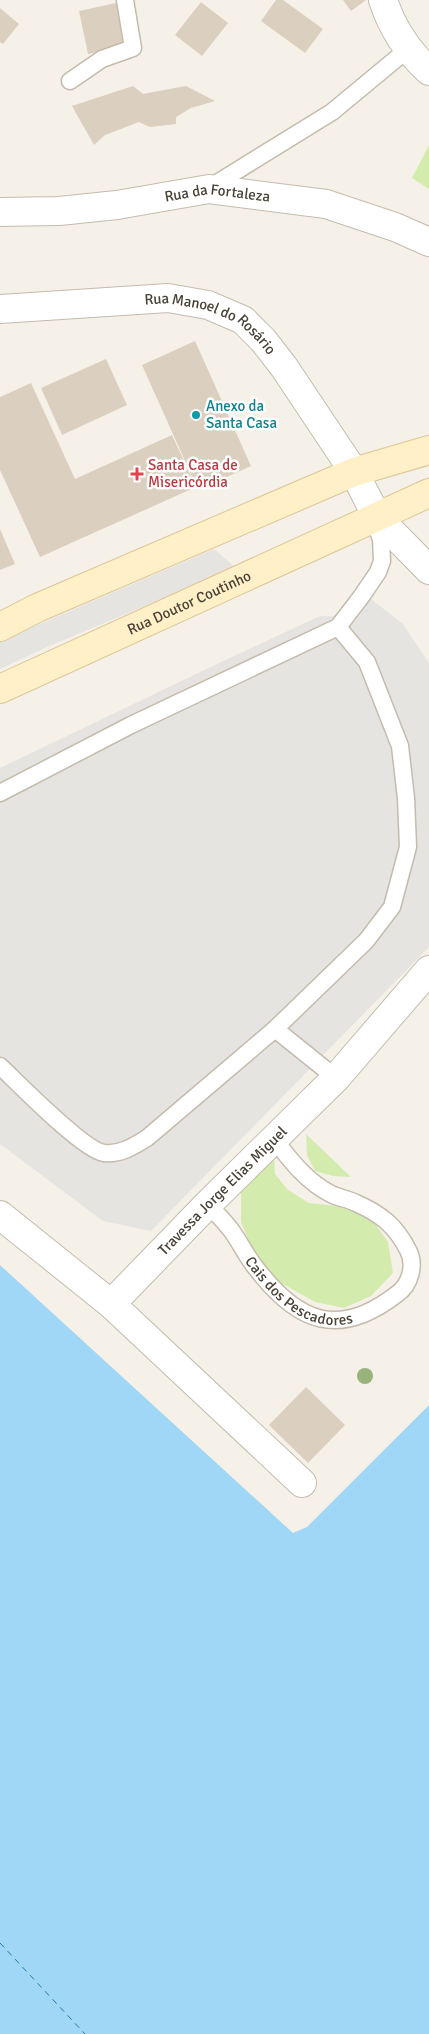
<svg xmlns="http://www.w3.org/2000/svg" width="429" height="2034" font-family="Signika,sans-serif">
<rect width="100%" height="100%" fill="#f5f1e8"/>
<!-- green -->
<path fill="#d3ecae" d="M429,145V189L412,178Z
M306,1134L351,1177L333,1176L315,1171L307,1155Z
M274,1156L275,1174L288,1190L309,1203L337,1206L370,1217L388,1242L393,1273L371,1296L344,1308L315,1302L281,1283L256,1258L241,1222V1192Z"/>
<!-- parking -->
<path fill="#e6e4e0" d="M214,549L236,568L47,647L0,669V641Z
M371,599L403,624L429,663V947L151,1231L103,1221L0,1144V768L219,663L320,616L358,617Z"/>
<!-- water -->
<path fill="#a0d7f6" d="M0,1265L293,1533L307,1527L429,1405V2034H0Z"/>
<!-- pier -->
<path fill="#f5f1e8" d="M429,1402V1405L374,1459L372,1457Z"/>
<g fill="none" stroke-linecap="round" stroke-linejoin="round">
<!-- ferry -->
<path stroke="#2478ae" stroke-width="1" stroke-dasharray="6 5" stroke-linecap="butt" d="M0,1943L85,2034"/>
</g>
<!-- building -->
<path fill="#dbcfbf" d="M276,0H283L323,29L305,53L261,21Z
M343,0H366L351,11Z
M201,2L228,23L202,56L175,35Z
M116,3L126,46L88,54L79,11Z
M0,8L19,24L3,44L0,42Z
M133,86L143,94L186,86L215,101L191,108L176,117V124L150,127L139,122L105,135L94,145L72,106Z
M195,341L251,466L198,490L142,365Z
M106,359L127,405L62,435L41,388Z
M31,383L75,479L172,435L196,487L40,557L0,470V397Z
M0,529L15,564L0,570Z
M306,1387L345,1425L308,1463L269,1425Z"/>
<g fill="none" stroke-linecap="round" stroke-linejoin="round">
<!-- lane casing -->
<g stroke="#c5bbad" stroke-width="19">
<g id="lane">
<path d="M70,81L102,59L133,48L125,0"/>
<path d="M209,188L332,112L408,49"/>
<path d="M0,793L131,725L338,627L361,597L378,572L382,561L381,539L374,521"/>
<path d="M275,1029L336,1078"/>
<path d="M0,1066C18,1083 83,1150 104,1153C120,1155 134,1146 147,1138L275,1029L366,941L392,907L408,847L406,798L400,746L367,662L338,627"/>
<path id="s1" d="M208,1204C216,1213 224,1221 231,1230C240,1242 246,1256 256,1268C298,1323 339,1339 397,1294C410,1285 416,1265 408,1250C396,1226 381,1214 356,1203C348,1199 339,1198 331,1194C307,1182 291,1161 274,1139"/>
</g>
</g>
<!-- street casing -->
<g stroke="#c5bbad" stroke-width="30">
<g id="street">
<path d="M383,0C392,28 407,51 429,71"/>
<path id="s2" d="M0,212L59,211L117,205L209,189L326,204L395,227L429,242"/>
<path id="s3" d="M0,309L168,298L208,305L243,320L263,340L284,367L354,472L377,517L429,570"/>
<path d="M0,1215L111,1304L302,1483"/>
<path id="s4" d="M111,1304L208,1204L336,1078L429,970"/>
</g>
</g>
<!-- secondary casing -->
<g stroke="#dcc697" stroke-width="30">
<g id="secondary">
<path d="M0,627L37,608L354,472L429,450"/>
<path id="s5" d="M0,689L429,493"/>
</g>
</g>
<!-- lane -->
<use href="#lane" stroke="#fff" stroke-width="16"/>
<!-- street -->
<use href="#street" stroke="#fff" stroke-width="28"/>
<!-- secondary -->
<use href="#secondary" stroke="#fff0c8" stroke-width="28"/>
</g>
<!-- trees -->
<circle fill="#98b37c" cx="365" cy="1376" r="8"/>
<!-- markers -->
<circle fill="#0f9aa8" stroke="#fff" stroke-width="2" cx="196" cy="415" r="5"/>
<path fill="#e0444e" stroke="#fff" stroke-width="2" d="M134.5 466.5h5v5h5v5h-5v5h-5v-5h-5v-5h5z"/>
<g text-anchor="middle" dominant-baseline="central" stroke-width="5" stroke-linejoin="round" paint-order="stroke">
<!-- street labels -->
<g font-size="15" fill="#494136" stroke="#fff">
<text stroke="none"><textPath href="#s2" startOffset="219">Rua da Fortaleza</textPath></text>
<text stroke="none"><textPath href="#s3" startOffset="218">Rua Manoel do Rosário</textPath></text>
<text stroke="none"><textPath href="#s5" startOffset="208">Rua Doutor Coutinho</textPath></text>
<text stroke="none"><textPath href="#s4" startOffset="159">Travessa Jorge Elias Miguel</textPath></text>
<text stroke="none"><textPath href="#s1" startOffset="132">Cais dos Pescadores</textPath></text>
</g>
<!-- culture labels -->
<g font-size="15" fill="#0d838f" stroke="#fff" text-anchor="start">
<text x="206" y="406">Anexo da<tspan x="206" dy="17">Santa Casa</tspan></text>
</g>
<!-- health labels -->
<g font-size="15" fill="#be3a42" stroke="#fff" text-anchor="start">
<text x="148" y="465">Santa Casa de<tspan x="148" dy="17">Misericórdia</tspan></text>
</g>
</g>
</svg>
